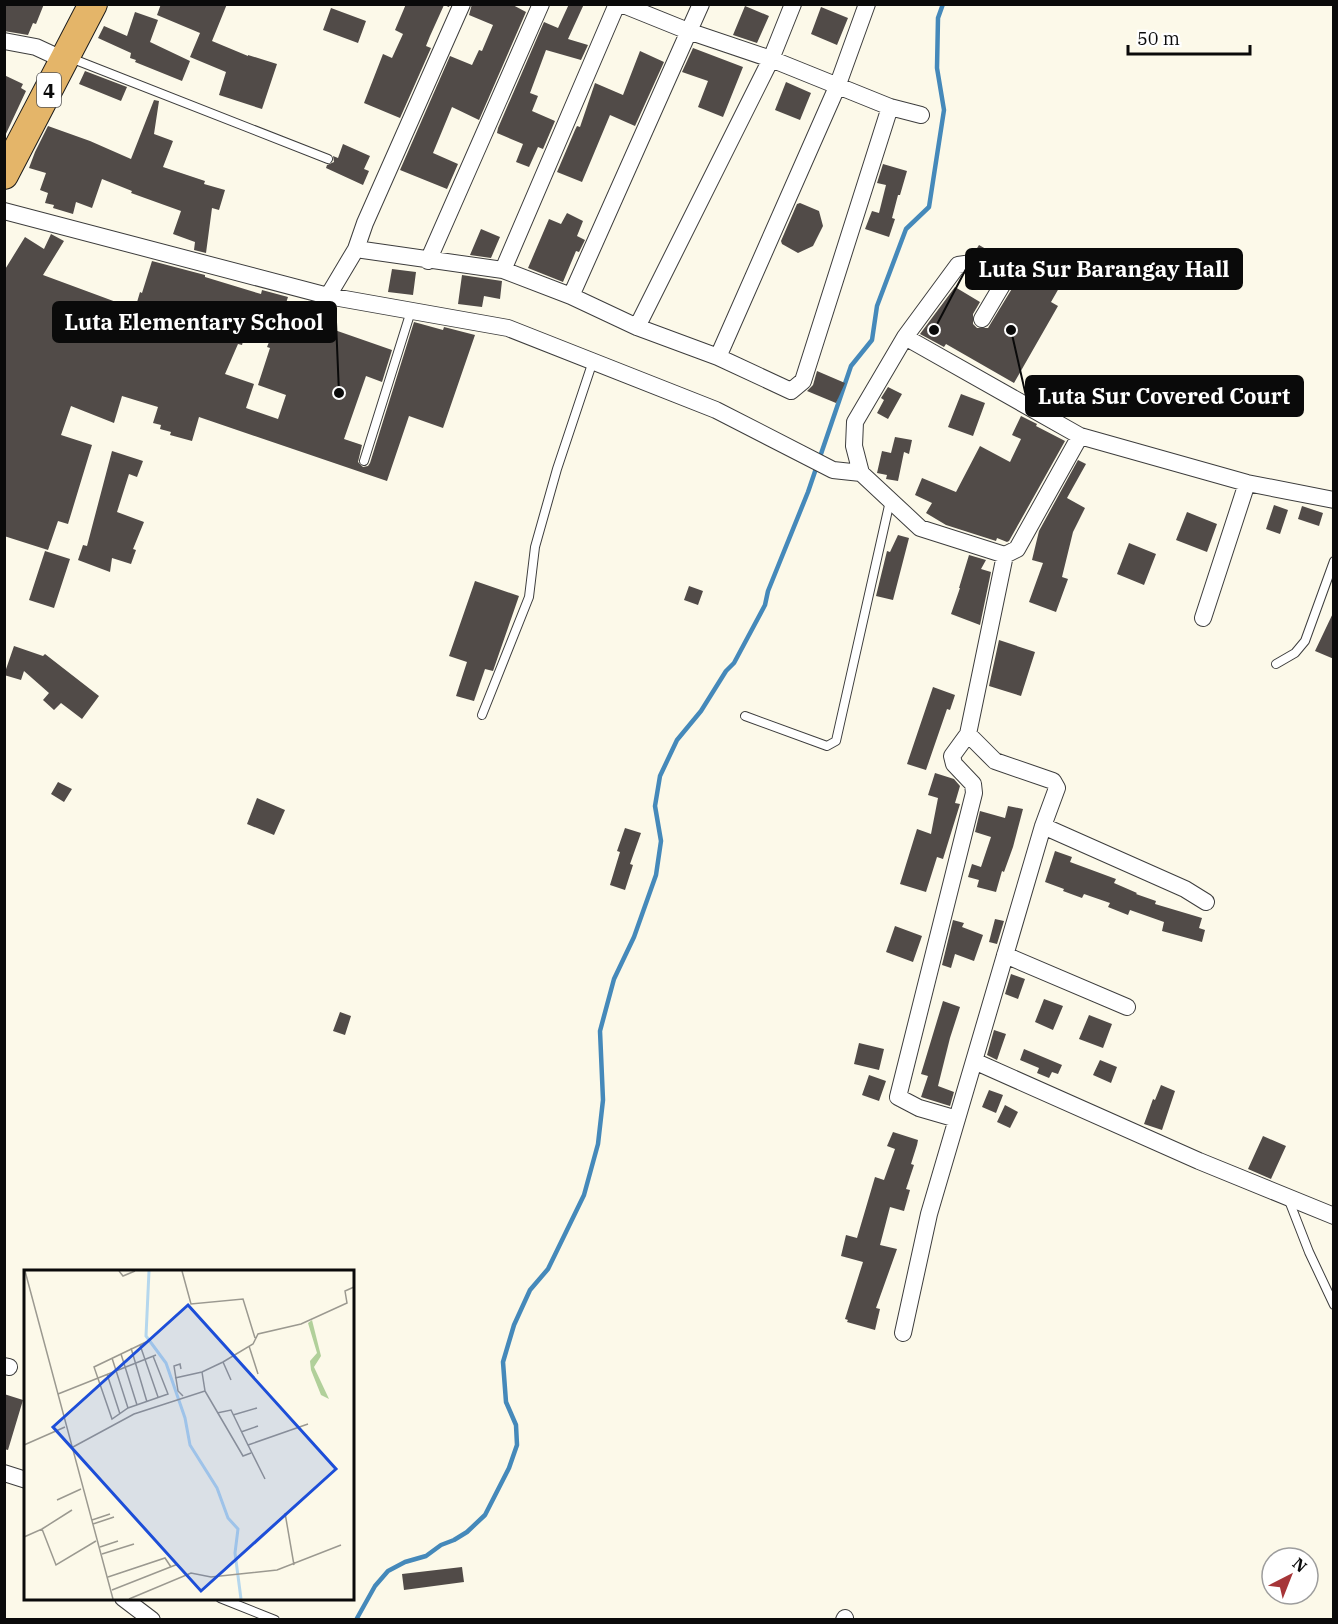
<svg xmlns="http://www.w3.org/2000/svg" width="1338" height="1624" font-family="'IBM Plex Serif',serif">
<rect width="100%" height="100%" fill="#fcf9e9"/>
<g fill="none" stroke-linecap="round" stroke-linejoin="round">
<!-- stream -->
<path stroke="#4589ba" stroke-width="4.5" d="M356,1620L375,1586L388,1571L405,1562L426,1556L441,1545L454,1540L467,1532L485,1515L509,1468L517,1445L516,1425L506,1402L503,1362L514,1325L530,1290L548,1269L584,1195L598,1144L603,1100L600,1031L614,979L634,937L656,875L661,841L655,806L660,776L677,740L701,711L726,671L734,663L765,605L768,591L808,492L851,366L872,340L877,306L906,229L929,207L944,110L937,68L938,18L943,4"/>
</g>
<!-- building -->
<path fill="#514b48" fill-rule="evenodd" d="M4,4H44L36,24L33,23L28,35L4,31Z
M161,4H227L212,41L248,56V55L277,64L262,109L219,95L226,72L190,57L200,33L157,15Z
M406,4H450L449,7L444,5L430,36L426,46L431,48L400,118L364,103L383,54L392,58L403,34L395,30Z
M472,4H511L526,12L479,120L452,107L433,153L458,164L447,189L400,170L450,56L472,65L479,50L482,51L493,25L469,15Z
M569,4H584L568,39L588,45L581,60L546,50L530,93L538,96L532,111L555,121L543,149L538,147L529,167L516,162L523,144L497,133L498,128L544,22L558,28Z
M745,6L769,16L757,43L733,35Z
M821,7L848,18L837,45L811,34Z
M331,8L366,21L358,43L323,30Z
M135,12L158,20L150,42L190,61L182,81L135,62L136,60L130,58L131,53L98,38L104,26L127,36Z
M693,48L743,67L723,117L698,107L708,81L682,72Z
M640,51L664,62L635,126L610,115L582,182L557,172L575,130L577,126L580,127L595,83L623,95Z
M85,71L127,87L121,101L79,84Z
M4,75L23,84L21,88L26,91L4,138Z
M786,82L811,93L800,120L775,110Z
M154,100L159,101L154,134L173,141L163,167L205,181L204,184L225,190L219,210L212,208L206,253L194,250L195,242L173,234L181,211L131,193L132,191L102,179L92,208L76,202L73,214L53,208L54,205L45,203L48,193L40,190L46,173L29,168L35,152L48,126L90,141L131,159Z
M343,144L370,156L364,169L369,171L363,185L326,168L327,165L334,162L333,156L338,158Z
M883,164L907,171L900,195H898L892,218L895,219L889,237L865,229L872,211L879,213L886,185L877,183Z
M800,203L819,211L823,226L813,246L798,253L782,244L781,241L797,204Z
M567,213L583,221L577,236L585,240L579,252L576,251L563,282L528,268L549,219L561,224Z
M481,229L500,237L491,258L470,255Z
M51,234L64,241L43,275L135,309L140,292L142,293L152,261L205,275V277L261,294L262,290L288,297L283,312L392,350L382,382L366,376L344,439L362,445L358,462L363,467L368,466L370,463L414,322L443,330L444,327L475,335L443,428L409,416L387,481L199,417L192,441L170,435L171,432L160,429L161,425L153,423L158,407L122,396L114,423L71,406L61,435L92,445L68,524L58,521L48,550L4,536V271L25,237L44,249ZM245,334L269,342L267,347L270,348L258,385L286,395L278,419L246,408L254,384L225,374L238,344L242,345Z
M979,245L998,256L994,263L974,253Z
M1025,268L1059,288L1051,302L1058,306L1014,383L946,344L944,347L920,334L955,287L980,302L973,314V324L977,328H988L1013,287L1014,281L1016,282Z
M392,269L416,272L413,295L388,292Z
M462,275L502,281L500,299L484,296L482,307L458,304Z
M817,371L845,383L836,403L807,391L813,385Z
M888,387L902,394L888,419L877,413L884,400L881,398Z
M961,394L985,403L973,436L948,427Z
M1021,416L1037,424L1036,426L1065,441L1009,541L1007,542L997,538L996,541L946,525L926,513L932,503L915,495L922,478L956,492L980,446L1010,462L1021,439L1012,435Z
M895,437L912,440L909,454L904,452L898,481L886,479L887,475L877,473L882,451L891,453Z
M112,451L143,461L137,477L129,474L117,512L144,522L133,549L136,550L131,564L112,558L110,572L78,560L83,545L87,546Z
M1078,460L1086,464L1067,498L1085,508L1073,532L1062,577L1068,579L1056,612L1029,602L1043,563L1032,560L1039,531Z
M1274,505L1288,510L1280,534L1266,529Z
M1302,506L1323,513L1319,526L1298,519Z
M1187,512L1217,524L1207,552L1176,540Z
M898,535L909,538L893,600L876,596L887,551L890,552Z
M1129,543L1156,554L1144,585L1117,574Z
M45,551L70,559L54,608L29,600Z
M969,555L986,560L981,569L991,572L980,625L951,614L960,588H959Z
M475,581L519,596L493,671L485,669L474,701L456,696L467,662L449,656Z
M689,586L703,591L698,605L684,600Z
M1334,611V659L1315,651Z
M999,640L1035,652L1021,696L989,686Z
M14,646L43,656L45,654L99,696L82,719L61,703L54,710L43,700L49,693L24,671L21,680L4,675Z
M933,687L955,695L950,710L947,709L926,770L907,764Z
M935,773L954,779L960,786L955,803L960,804L943,859L937,857L926,892L900,884L917,829L931,834L938,798L928,795Z
M58,782L72,789L64,802L51,794Z
M257,798L285,810L274,835L247,824Z
M1008,806L1023,809L1013,847L1004,872L1002,871L996,892L977,887L979,880L968,877L972,864L981,867L991,837L975,832L980,811L1005,818Z
M625,828L641,833L630,864L633,865L625,890L610,885L620,852L617,851Z
M1055,851L1072,857L1070,862L1116,879L1114,883L1137,893L1136,894L1156,901L1155,904L1202,918L1199,928L1205,930L1202,942L1162,931L1164,922L1130,910L1128,915L1108,907L1110,903L1084,894L1082,898L1063,891L1064,889L1045,882Z
M995,919L1004,921L997,944L989,942Z
M953,920L964,923L962,927L983,935L974,961L955,954L951,968L942,965Z
M895,926L922,936L913,962L886,952Z
M1011,974L1025,979L1018,999L1005,994Z
M1044,999L1063,1006L1053,1030L1035,1022Z
M943,1001L960,1007L950,1038L938,1086L954,1092L950,1106L921,1097L928,1076L921,1074Z
M340,1012L351,1016L345,1035L333,1031Z
M1089,1015L1112,1024L1103,1048L1079,1039Z
M994,1030L1006,1034L997,1060L987,1055Z
M859,1043L884,1049L879,1070L854,1064Z
M1024,1049L1062,1065L1058,1074L1052,1072L1049,1078L1037,1073L1039,1068L1020,1060Z
M1100,1060L1117,1067L1111,1083L1093,1075Z
M869,1075L886,1081L879,1101L862,1095Z
M1161,1085L1175,1091L1162,1130L1144,1124L1153,1099L1155,1100Z
M989,1090L1003,1095L996,1113L982,1107Z
M1005,1105L1018,1112L1010,1128L997,1122Z
M893,1132L918,1140L917,1145L911,1164L914,1165L906,1189L910,1190L904,1211L890,1207L880,1245L897,1249L876,1308L880,1309L875,1330L847,1322L848,1320L845,1319L863,1262L841,1256L846,1235L857,1238L875,1177L884,1180L895,1149L887,1146Z
M1263,1136L1286,1146L1271,1179L1248,1169Z
M4,1394L23,1400L8,1450L4,1449Z
M462,1567L464,1582L404,1590L402,1574Z"/>
<g fill="none" stroke-linecap="round" stroke-linejoin="round">
<!-- service casing -->
<g stroke="#3d3d3d" stroke-width="10">
<path id="service" d="M68,57L328,159
M364,461L411,311
M1276,664L1295,653L1305,641L1334,561
M482,715L529,597L535,547L557,469L593,361
M745,716L827,746L836,741L890,501
M1288,1198L1309,1252L1334,1305
M220,1598L275,1620"/>
</g>
<!-- minor casing -->
<g stroke="#3d3d3d" stroke-width="18">
<path id="minor" d="M462,4L365,223L356,249L503,270L571,296L637,327L718,357L791,391L803,381L890,107
M621,4L688,31L771,59L890,107L921,115
M4,41L36,47L64,60
M4,211L328,296L508,328L716,410L833,470L861,473L920,528L1005,555L1017,549L1080,436
M428,261L541,4
M503,270L617,4
M328,296L356,249
M571,296L701,4
M637,327L771,59L793,4
M905,337L1080,436L1247,483L1334,500
M718,357L837,87L867,4
M861,473L854,446L855,422L905,337L958,265L972,263L1003,279L1004,282L982,319
M1203,618L1247,483
M968,734L995,761L1053,781L1057,788L1043,826L974,1061L1199,1161L1334,1216
M1043,826L1185,889L1206,902
M1005,955L1127,1007
M957,1119L919,1108L898,1097L974,793L973,784L954,764L952,756L968,734L1005,555
M903,1333L929,1214L974,1061
M4,1366L9,1367
M4,1473L26,1480
M123,1598L152,1620
M844,1620L845,1618"/>
</g>
<!-- trunk casing -->
<g stroke="#1b1b1b" stroke-width="30">
<path id="trunk" d="M4,175L93,4"/>
</g>
<!-- service -->
<use href="#service" stroke="#fff" stroke-width="8"/>
<!-- minor -->
<use href="#minor" stroke="#fff" stroke-width="16"/>
<!-- trunk -->
<use href="#trunk" stroke="#e4b569" stroke-width="28"/>
</g>
<g text-anchor="middle" dominant-baseline="central" stroke-width="6" stroke-linejoin="round" paint-order="stroke">
<!-- shield labels -->
<rect fill="#fff" stroke="#545454" stroke-width="1.5" x="37" y="73" width="24" height="34" rx="4.5"/>
<g font-size="20" font-weight="bold" fill="#0a0a0a">
<text x="49" y="90">4</text>
</g>
</g>
<!-- overview -->
<g transform="translate(24 1270)">
<rect width="330" height="330" fill="#fcf9e9"/>
<path d="M288,50L297,86L290,97L305,129L297,125L287,100L286,91L293,83L284,53Z" fill="#b1d09a"/>
<path fill="none" stroke="#b5d7ed" stroke-width="3" d="M125,1L122,66L142,93L161,148L166,175L193,218L204,248L214,259L211,283L217,329"/>
<path fill="none" stroke="#9b9990" stroke-width="1.5" d="M1,1L89,329M95,1L99,6L111,1M158,1L167,34L219,29L231,68M122,72L70,97L88,149L104,138L144,124L129,86M116,75L134,127M225,76L234,104M107,78L123,132M97,84L113,135M88,88L104,138M199,92L207,110M157,99L156,94L150,96L154,121L159,126M83,104L96,144M151,108L178,102L199,92L229,74L234,64L277,54L323,33L321,21L330,17M181,121L219,186L227,183M34,124L132,85M193,143L207,140L224,175L284,154M209,145L233,138M217,162L234,156M0,175L41,157M224,175L241,209M49,177L110,144L181,121L178,102M33,230L57,219M261,243L270,295M68,250L86,244M69,254L90,247M18,259L48,240M0,267L18,259L32,295L72,271M76,277L94,271M78,284L110,274M84,307L141,288L147,297M88,320L154,294M105,329L167,303L187,307L253,300L317,275"/>
<path fill="#1d4ed8" fill-opacity="0.15" stroke="#1d4ed8" stroke-width="3" d="M164,35L312,199L177,321L29,157Z"/>
<rect width="330" height="330" fill="none" stroke="#0a0a0a" stroke-width="3"/>
</g>
<!-- callouts -->
<path fill="none" stroke="#0a0a0a" stroke-width="2" d="M934 330L966 269M339 393L336 322M1011 330L1026 396"/>
<g fill="#0a0a0a" stroke="#fff" stroke-width="2">
<circle cx="934" cy="330" r="6"/>
<circle cx="339" cy="393" r="6"/>
<circle cx="1011" cy="330" r="6"/>
</g>
<g fill="#0a0a0a" stroke="#0a0a0a" stroke-width="2">
<rect x="966" y="249" width="276" height="40" rx="6"/>
<rect x="53" y="302" width="283" height="40" rx="6"/>
<rect x="1026" y="376" width="277" height="40" rx="6"/>
</g>
<g font-size="22" text-anchor="middle" font-weight="bold" fill="#fff">
<text x="1104" y="277">Luta Sur Barangay Hall</text>
<text x="194" y="330">Luta Elementary School</text>
<text x="1164" y="404">Luta Sur Covered Court</text>
</g>
<!-- border -->
<rect width="1338" height="1624" fill="none" stroke="#0a0a0a" stroke-width="12"/>
<!-- north arrow -->
<g transform="translate(1290 1576) rotate(42)"><circle r="28" fill="#ffffff" stroke="#9d9d9d" stroke-width="1.5"/>
<path d="M0-4.5L10 22L0 15L-10 22Z" fill="#a63538"/>
<text y="-9" font-size="16" font-weight="bold" text-anchor="middle" fill="#0a0a0a">N</text>
</g>
<!-- scale -->
<path d="M1128 45v9h122v-9" fill="none" stroke="#0a0a0a" stroke-width="3"/>
<text x="1137" y="45" font-size="18" fill="#0a0a0a" stroke="#ffffff" stroke-width="4.5" paint-order="stroke">50 m</text>
</svg>
